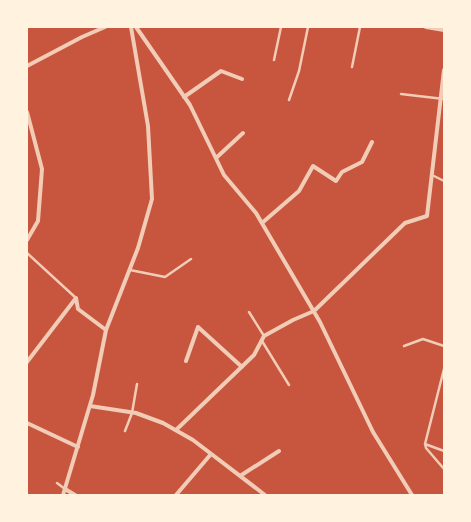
<svg xmlns="http://www.w3.org/2000/svg" width="471" height="522" font-family="'Noto Sans',sans-serif">
<rect width="100%" height="100%" fill="#c8553d"/>
<g fill="none" stroke-linecap="round" stroke-linejoin="round">
<!-- service -->
<path stroke="#f1ccb7" stroke-width="2.5" d="M274,60L281,27
M352,67L360,27
M401,94L444,99
M289,100L299,71L308,27
M432,175L444,181
M27,253L76,298
M130,270L165,277L191,259
M249,312L264,336
M262,341L289,385
M404,346L423,339L444,346
M444,369L425,444L426,448L444,469
M125,431L132,413L137,384
M425,444L444,451
M57,483L65,489"/>
<!-- minor -->
<path stroke="#f1ccb7" stroke-width="4" d="M136,27L190,105L224,175L256,213L320,322L373,432L412,495
M426,27L444,30
M27,66L82,37L105,27
M184,97L221,71L242,79
M27,112L42,169L38,221L27,240
M216,158L243,133
M262,223L299,191L313,166L336,181L342,172L362,162L372,142
M76,298L78,309L106,330
M186,361L198,327L242,367
M27,362L76,298
M90,406L136,413L163,423L193,440L265,495
M27,423L78,447
M176,430L254,355L264,336L293,320L314,311L405,223L427,216L444,70
M240,476L279,451
M65,489L75,495
M63,495L93,395L106,330L138,248L152,199L148,126L131,27
M176,495L211,454"/>
</g>
<!-- border -->
<rect width="471" height="522" fill="none" stroke="#fff3e0" stroke-width="56"/>
</svg>
